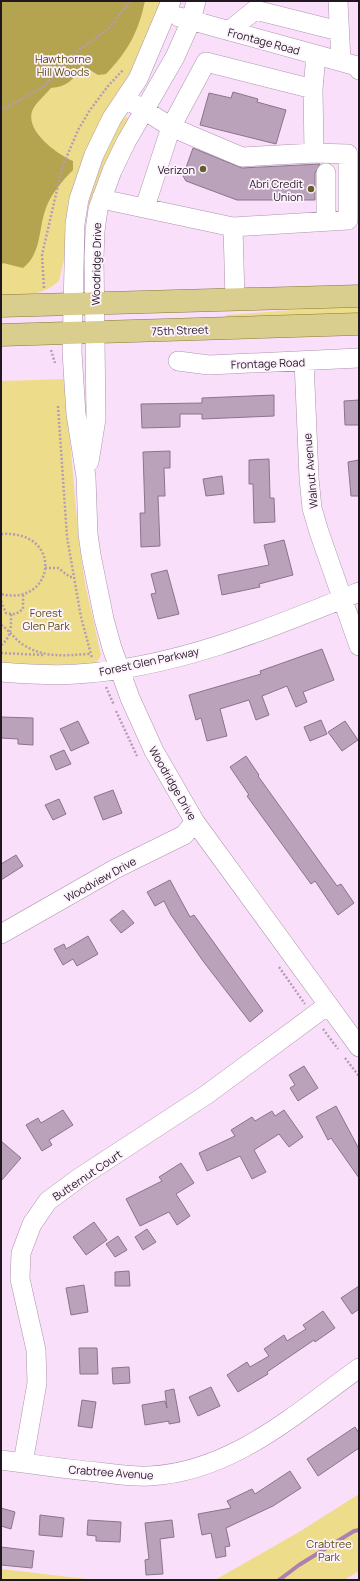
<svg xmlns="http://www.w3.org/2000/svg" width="360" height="1581" font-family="Manrope,sans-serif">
<rect width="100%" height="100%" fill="#fadffa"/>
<!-- green -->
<path fill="#eddd8a" d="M1,1H165L148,42L93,136L59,281C42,297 22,295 1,295Z
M126,117L130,120L86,232L91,182L118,123Z
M359,305V317L226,320V315Z
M68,379L69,429L79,543L85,583L101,655L98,661L91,664L29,665L1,663V381Z
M359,1494V1571L344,1580H215L299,1532Z
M1,1569L95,1580H1Z"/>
<!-- forest -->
<path fill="#b4a450" d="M1,1H145C138,33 128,51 106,74L98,75L90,70L81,69C73,80 66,87 51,88C46,94 37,102 33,109C23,130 57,154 73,161V170C62,181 51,194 46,208C38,229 42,253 23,268L3,263L1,265Z"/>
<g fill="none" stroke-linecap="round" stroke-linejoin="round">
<!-- stream -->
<path stroke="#ae80ad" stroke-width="4" d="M279,1580L299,1565L354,1531L359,1530"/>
</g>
<!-- building -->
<path fill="#bba2bb" stroke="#8c738b" d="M233,92L258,99L257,102L286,110L276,144L200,125L209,93L231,98Z
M193,148L242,168L320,164L315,173V200H237L186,181L183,176Z
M274,395V416L202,419V414H180V427L142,428L141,404L202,403V398Z
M359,400V425H345L344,401Z
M170,451V468H164L165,496H158L160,546L141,547L140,513H145L143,452Z
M269,459L270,498H274L275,522L254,523L253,484H249V460Z
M359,460V496H351L348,462Z
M222,476L224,494L206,496L203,479Z
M284,540L293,575L259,584L260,587L222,595L218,575L269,565L264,545Z
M167,570L179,614L158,619L151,594L156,593L151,574Z
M322,649L334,680L303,692L307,702L296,707L287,686L262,696L269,715L256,720L249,700L220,709L227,736L207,741L201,718L196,720L189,695L261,674L260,671Z
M1,717L33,718V745L18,744V739L1,738Z
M321,720L327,734L310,741L304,727Z
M78,721L89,743L71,751L60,729Z
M345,721L358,740L342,751L328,732Z
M64,750L71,764L56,770L50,756Z
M246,756L259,775L258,776L337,886L341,884L354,903L338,915L315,881L311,884L247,796L249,795L230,767Z
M113,790L122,813L103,820L94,797Z
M59,799L66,814L53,820L45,805Z
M16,855L23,866L1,880V864Z
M170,880L190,917L194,915L263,1011L250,1022L203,961L171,915L164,901L155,906L147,892Z
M123,910L134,923L121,933L110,920Z
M88,936L98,954L77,966L73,959L63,965L54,949L64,944L66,949Z
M304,1066L318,1088L298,1101L290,1088L295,1085L289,1075Z
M336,1106L359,1149V1178L331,1138L328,1140L316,1117Z
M63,1110L73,1125L49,1140L52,1145L42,1151L26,1125L38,1118L41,1123Z
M284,1110L303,1137L289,1147L279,1134L254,1150L266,1172L252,1179L240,1156L207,1171L199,1153L235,1136L231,1130L252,1117L255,1121L272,1111L275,1116Z
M1,1141L21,1158L1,1181Z
M181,1163L194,1183L176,1194L190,1216L177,1225L169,1212L140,1226L126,1199L162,1181L159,1177Z
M94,1222L107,1240L86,1255L73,1237Z
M147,1229L156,1242L143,1250L135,1237Z
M118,1236L127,1250L115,1257L106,1244Z
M129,1271L130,1286H115V1272Z
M84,1285L88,1312L71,1315L66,1288Z
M359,1286V1309L352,1314L341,1298Z
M323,1311L335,1328L315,1342L314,1340L267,1372L268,1374L238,1392L227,1375L247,1362L250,1367L269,1356L264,1349L284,1335L287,1341L306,1329L303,1325Z
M79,1348H97L98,1374H80Z
M129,1367L130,1383L113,1384L112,1368Z
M211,1387L220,1406L198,1416L189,1397Z
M174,1389L180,1422L169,1424V1421L145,1425L142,1405L165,1401L167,1408L165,1391Z
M82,1400L96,1402L92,1428L78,1426Z
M355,1427L359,1433V1448L318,1476L307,1459Z
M290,1471L301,1488L273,1506L226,1528L230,1546L225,1547L226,1556L216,1558L211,1533L202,1535L198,1514L231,1508L227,1501L252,1489L255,1494Z
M1,1508L15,1512L11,1529L1,1526Z
M40,1515L64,1518L62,1537L39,1535Z
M88,1520L121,1522L120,1542L96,1541V1536L87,1535Z
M172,1520L174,1537L160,1539L163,1574L146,1575L145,1560L149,1559L145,1523Z
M1,1547L34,1551L32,1568L1,1565Z"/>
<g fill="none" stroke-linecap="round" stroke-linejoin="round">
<!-- minor casing -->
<g stroke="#ac93ac" stroke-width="20">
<path id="minor" d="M171,1L138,79L112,118L94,155L79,199L75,224L72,352L76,414L86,477L88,534L91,555L104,619L112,648L130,698L154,751L195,822L359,1047
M338,1L341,61
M179,17L357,66L359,70
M229,31L255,10L339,31
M314,153L313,89L316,55
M326,173V221
M102,197L111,201L233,227L348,220V154L314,153L242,157L171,127L125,98
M145,207L171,127L206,62L313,89
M233,227L235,299
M178,361L209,365L359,358
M304,361L309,478L312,508L319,532L359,646
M89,462L96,419L94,258L95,231L98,209L112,171L126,142L175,57L191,21L196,1
M1,672C26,674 52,676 77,674C175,668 269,629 359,592
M1,934L115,869L184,835L195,822
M1,1460C33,1464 65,1469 98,1472C114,1474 132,1477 149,1476C232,1472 295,1414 359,1368
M23,1463L37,1383L36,1350L20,1279L21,1253L32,1224L48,1201L79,1178L206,1095L328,1005"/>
</g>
<!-- major casing -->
<g stroke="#897838" stroke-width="23">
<path id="major" d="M1,306L359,296
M1,335L359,324"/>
</g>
<!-- path -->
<path stroke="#b39db2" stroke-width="2.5" stroke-dasharray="2 2" stroke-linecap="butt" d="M1,110L43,87L78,51L109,28L130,1
M44,288L42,255L62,168L78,130L90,110L108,86L123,70
M51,350L55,363
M58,406L67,537L81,617L92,658
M1,534C65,530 55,607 1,594
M45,568H58L70,577H73
M1,601L6,613L11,614
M1,625C9,630 14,638 22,644C45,659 64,655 90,654
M1,645C12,637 11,626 11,614H16L23,609V594
M1,653L43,655
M106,687L114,705
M116,711L137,756
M279,967L305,1004
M323,1029L338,1049
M345,1058L359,1076"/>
<!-- minor -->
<use href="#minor" stroke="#fff" stroke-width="19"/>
<!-- major -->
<use href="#major" stroke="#dace8f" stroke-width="22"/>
</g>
<!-- markers -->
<g fill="#665d29" stroke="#fdf2fd" stroke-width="1.5">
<circle cx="203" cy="169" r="4"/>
<circle cx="311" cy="189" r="4"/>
</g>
<g text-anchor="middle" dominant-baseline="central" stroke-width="3.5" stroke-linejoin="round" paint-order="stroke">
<!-- street labels -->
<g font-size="11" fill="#211720" stroke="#fdf2fd">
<text transform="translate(264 41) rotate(15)">Frontage Road</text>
<text transform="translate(96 264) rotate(-89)">Woodridge Drive</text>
<text transform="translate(180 330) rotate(-2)">75th Street</text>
<text transform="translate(268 363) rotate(-2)">Frontage Road</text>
<text transform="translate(310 471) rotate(-95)">Walnut Avenue</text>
<text transform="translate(149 661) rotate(-12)">Forest Glen Parkway</text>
<text transform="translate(173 783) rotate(60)">Woodridge Drive</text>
<text transform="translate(100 879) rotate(-29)">Woodview Drive</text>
<text transform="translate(87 1175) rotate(-34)">Butternut Court</text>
<text transform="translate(111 1472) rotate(4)">Crabtree Avenue</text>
</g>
<!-- park labels -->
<g font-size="11" fill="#5a4e0c" stroke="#fdf2fd">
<text x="63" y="58">Hawthorne<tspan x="63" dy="13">Hill Woods</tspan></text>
<text x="46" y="612">Forest<tspan x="46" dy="13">Glen Park</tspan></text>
<text x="329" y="1543">Crabtree<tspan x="329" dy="13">Park</tspan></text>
</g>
<!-- poi labels -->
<g font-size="11" fill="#211720" stroke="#fdf2fd" text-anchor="end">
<text x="195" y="169">Verizon</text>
<text x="303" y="183">Abri Credit<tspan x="303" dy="13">Union</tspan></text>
</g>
</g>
<!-- border -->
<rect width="360" height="1581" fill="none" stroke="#211720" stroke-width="4"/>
</svg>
